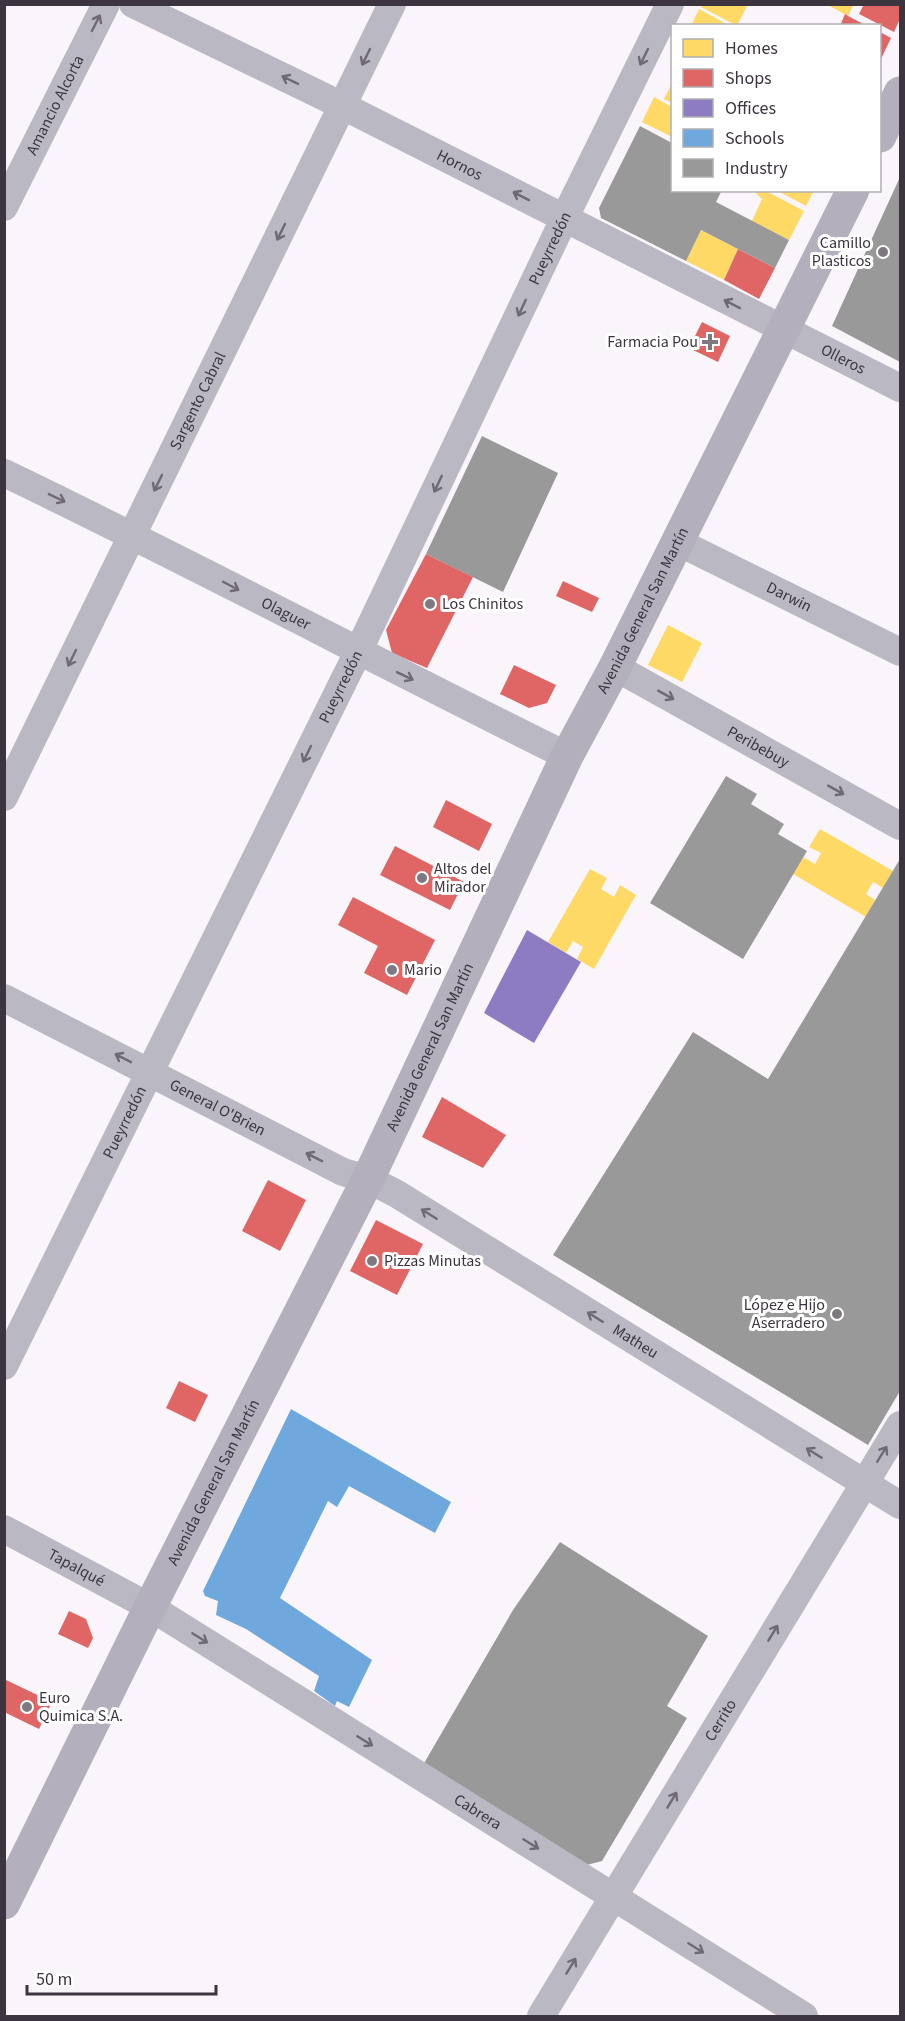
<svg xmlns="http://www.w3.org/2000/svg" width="905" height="2021" font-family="'Source Sans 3',sans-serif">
<rect width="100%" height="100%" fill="#faf5fa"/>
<!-- homes -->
<path fill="#ffd966" d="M702,4H748L737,26L701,7Z
M826,4H854L848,16Z
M699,9L730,26H691Z
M672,83V103L664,99Z
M654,97L672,107V137L642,122Z
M753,190H764L804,211L789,240L752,221L762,199Z
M776,190H814L806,206Z
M701,230L738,249L724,280L686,261Z
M668,625L702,643L682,682L648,665Z
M820,829L893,871L883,888L873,882L866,894L875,900L866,917L793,874L803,857L815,864L821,853L809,847Z
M590,869L607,878L601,889L614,897L620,885L636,895L594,969L577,959L583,947L573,941L566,953L548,942Z"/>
<!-- shops -->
<path fill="#e06666" d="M864,4H900V19L894,32L859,14Z
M845,14L848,16L867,26H840Z
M880,32L891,38L880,61Z
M738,249L775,268L759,299L724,280Z
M702,322L730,336L718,362L689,348Z
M426,554L473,577L427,668L392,653L386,630Z
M563,581L599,598L592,612L556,596Z
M514,665L556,685L547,703L529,708L500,694Z
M446,800L492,824L479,851L433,827Z
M395,846L464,882L450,910L380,875Z
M353,897L435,940L407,995L364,973L378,946L338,925Z
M442,1097L506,1135L483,1168L422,1137Z
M268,1180L306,1200L280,1251L242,1231Z
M376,1220L423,1244L397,1295L350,1271Z
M179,1381L208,1395L195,1422L166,1408Z
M69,1611L86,1619L93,1638L88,1648L58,1634Z
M4,1679L52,1702L39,1729L4,1712Z"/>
<!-- offices -->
<path fill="#8e7cc3" d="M527,930L581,962L534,1043L484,1013Z"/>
<!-- schools -->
<path fill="#6fa8dc" d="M291,1409L451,1502L435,1533L349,1486L337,1507L328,1501L280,1598L372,1660L349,1707L337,1701L335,1706L314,1691L319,1676L246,1629L216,1615L218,1601L205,1596L203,1591Z"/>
<!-- industry -->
<path fill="#999" d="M640,126L672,143V190H722L716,202L789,240L775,268L701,230L686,261L601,218L599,208Z
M900,177V362L832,326Z
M482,436L558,473L503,592L426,554Z
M726,776L757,794L751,804L784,824L778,834L807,851L743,959L650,903Z
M900,859V1391L868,1445L553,1255L693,1032L768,1079Z
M560,1542L708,1636L667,1706L687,1718L602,1861L583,1866L423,1765L513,1610Z"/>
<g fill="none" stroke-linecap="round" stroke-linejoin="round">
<!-- minor -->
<g stroke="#bab9c3" stroke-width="28">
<path id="s1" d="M133,4L343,106L900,388"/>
<path id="s2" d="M4,207L106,4"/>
<path id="s3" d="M4,473C194,564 379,663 567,756"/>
<path id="s4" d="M678,542L900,652"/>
<path id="s5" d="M615,667L900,826"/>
<path id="s6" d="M4,797L392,4"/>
<path id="s7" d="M4,998L343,1172L368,1179L397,1194L900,1505"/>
<path id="s8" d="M4,1366L358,652L564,219L670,4"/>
<path id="s9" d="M4,1529L150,1607L804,2016"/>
<path id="s10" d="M541,2016L900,1425"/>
</g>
<!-- major -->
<g stroke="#b3afbc" stroke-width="33">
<path d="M880,136L900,93"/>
<path id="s11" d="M4,1903L150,1607L368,1179L567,756L615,667L853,190"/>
</g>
</g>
<!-- one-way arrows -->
<defs><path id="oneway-shaft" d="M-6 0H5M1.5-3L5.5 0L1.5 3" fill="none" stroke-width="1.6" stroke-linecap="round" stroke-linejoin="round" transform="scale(1.5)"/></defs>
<g stroke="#6e6973">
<use href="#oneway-shaft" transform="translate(96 23) rotate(-63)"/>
<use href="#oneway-shaft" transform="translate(366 57) rotate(116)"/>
<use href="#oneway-shaft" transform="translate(644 57) rotate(116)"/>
<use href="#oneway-shaft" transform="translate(290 80) rotate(-154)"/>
<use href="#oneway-shaft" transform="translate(521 196) rotate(-153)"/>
<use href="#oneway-shaft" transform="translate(281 232) rotate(116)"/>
<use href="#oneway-shaft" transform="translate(732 304) rotate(-153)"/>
<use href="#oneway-shaft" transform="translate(522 308) rotate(115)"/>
<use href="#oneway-shaft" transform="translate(158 483) rotate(116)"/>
<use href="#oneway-shaft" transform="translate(438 484) rotate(115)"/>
<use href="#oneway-shaft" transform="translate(57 498) rotate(26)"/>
<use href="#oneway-shaft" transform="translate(231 586) rotate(28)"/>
<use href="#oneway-shaft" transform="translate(72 658) rotate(116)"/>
<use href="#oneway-shaft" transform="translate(405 676) rotate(26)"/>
<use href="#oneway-shaft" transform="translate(666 695) rotate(29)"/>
<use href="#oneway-shaft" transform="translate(307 754) rotate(116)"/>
<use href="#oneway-shaft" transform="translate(836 790) rotate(29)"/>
<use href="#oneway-shaft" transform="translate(123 1058) rotate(-153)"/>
<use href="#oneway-shaft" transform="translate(314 1157) rotate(-153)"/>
<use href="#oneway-shaft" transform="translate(429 1214) rotate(-148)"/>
<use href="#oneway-shaft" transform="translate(595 1317) rotate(-148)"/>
<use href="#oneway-shaft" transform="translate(814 1453) rotate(-148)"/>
<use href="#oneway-shaft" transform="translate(882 1454) rotate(-58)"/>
<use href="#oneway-shaft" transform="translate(773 1633) rotate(-59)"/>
<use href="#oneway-shaft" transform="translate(200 1638) rotate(32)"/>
<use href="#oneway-shaft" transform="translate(365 1741) rotate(32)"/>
<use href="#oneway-shaft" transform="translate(672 1800) rotate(-59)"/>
<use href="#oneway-shaft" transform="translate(531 1844) rotate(32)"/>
<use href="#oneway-shaft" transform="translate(696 1948) rotate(32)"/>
<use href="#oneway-shaft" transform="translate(571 1966) rotate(-59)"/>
</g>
<!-- markers -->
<g fill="#7e7880" stroke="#fff" stroke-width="2">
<circle cx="883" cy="252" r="6"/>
<path d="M707 333h6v6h6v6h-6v6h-6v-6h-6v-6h6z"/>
<circle cx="430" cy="604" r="6"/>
<circle cx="422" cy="878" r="6"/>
<circle cx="392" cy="970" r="6"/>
<circle cx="372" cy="1261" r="6"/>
<circle cx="837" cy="1314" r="6"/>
<circle cx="27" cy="1707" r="6"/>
</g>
<g text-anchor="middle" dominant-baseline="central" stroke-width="6" stroke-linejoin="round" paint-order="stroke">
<!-- street labels -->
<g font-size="16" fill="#3c343e" stroke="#fff">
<text stroke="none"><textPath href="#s2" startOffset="114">Amancio Alcorta</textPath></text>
<text stroke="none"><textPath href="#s1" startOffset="364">Hornos</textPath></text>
<text stroke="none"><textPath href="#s8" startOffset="1244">Pueyrredón</textPath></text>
<text stroke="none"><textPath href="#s1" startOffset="794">Olleros</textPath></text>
<text stroke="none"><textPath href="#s6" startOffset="441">Sargento Cabral</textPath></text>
<text stroke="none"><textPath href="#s4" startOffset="124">Darwin</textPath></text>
<text stroke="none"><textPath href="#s11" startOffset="1442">Avenida General San Martín</textPath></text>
<text stroke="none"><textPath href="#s3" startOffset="315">Olaguer</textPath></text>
<text stroke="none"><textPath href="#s8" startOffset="758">Pueyrredón</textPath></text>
<text stroke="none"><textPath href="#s5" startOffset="164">Peribebuy</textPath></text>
<text stroke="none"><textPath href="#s11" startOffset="956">Avenida General San Martín</textPath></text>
<text stroke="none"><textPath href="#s7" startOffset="240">General O'Brien</textPath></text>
<text stroke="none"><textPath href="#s8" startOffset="272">Pueyrredón</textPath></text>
<text stroke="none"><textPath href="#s7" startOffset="720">Matheu</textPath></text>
<text stroke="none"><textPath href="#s11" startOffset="470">Avenida General San Martín</textPath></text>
<text stroke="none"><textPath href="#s9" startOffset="82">Tapalqué</textPath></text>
<text stroke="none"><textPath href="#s10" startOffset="346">Cerrito</textPath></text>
<text stroke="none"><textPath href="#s9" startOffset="552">Cabrera</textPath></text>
</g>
<!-- poi labels -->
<g font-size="16" fill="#3c343e" stroke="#fff" text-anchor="start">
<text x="871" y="243" text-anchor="end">Camillo<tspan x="871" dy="18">Plasticos</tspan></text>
<text x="698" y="342" text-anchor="end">Farmacia Pou</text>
<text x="442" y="604">Los Chinitos</text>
<text x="434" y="869">Altos del<tspan x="434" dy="18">Mirador</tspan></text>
<text x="404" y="970">Mario</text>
<text x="384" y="1261">Pizzas Minutas</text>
<text x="825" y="1305" text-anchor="end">López e Hijo<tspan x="825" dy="18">Aserradero</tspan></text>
<text x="39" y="1698">Euro<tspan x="39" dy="18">Quimica S.A.</tspan></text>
</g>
</g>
<!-- border -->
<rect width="905" height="2021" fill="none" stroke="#3c343e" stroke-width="12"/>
<!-- legend -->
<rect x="671" y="24" width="210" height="168" fill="#ffffff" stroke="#b1aeb2" stroke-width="1.5"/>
<rect x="683" y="39" width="30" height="18" fill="#ffd966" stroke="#b1aeb2" stroke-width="1.5"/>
<text x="725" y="54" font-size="18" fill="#3c343e">Homes</text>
<rect x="683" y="69" width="30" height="18" fill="#e06666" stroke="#b1aeb2" stroke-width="1.5"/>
<text x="725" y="84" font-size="18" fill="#3c343e">Shops</text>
<rect x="683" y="99" width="30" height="18" fill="#8e7cc3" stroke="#b1aeb2" stroke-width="1.5"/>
<text x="725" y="114" font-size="18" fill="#3c343e">Offices</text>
<rect x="683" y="129" width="30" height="18" fill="#6fa8dc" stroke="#b1aeb2" stroke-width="1.5"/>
<text x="725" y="144" font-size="18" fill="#3c343e">Schools</text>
<rect x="683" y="159" width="30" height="18" fill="#999999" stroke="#b1aeb2" stroke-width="1.5"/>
<text x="725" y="174" font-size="18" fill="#3c343e">Industry</text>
<!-- scale -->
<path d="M27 1985v9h189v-9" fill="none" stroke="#3c343e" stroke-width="3"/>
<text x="36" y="1985" font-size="18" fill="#3c343e" stroke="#ffffff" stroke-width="4.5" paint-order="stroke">50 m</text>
</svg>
